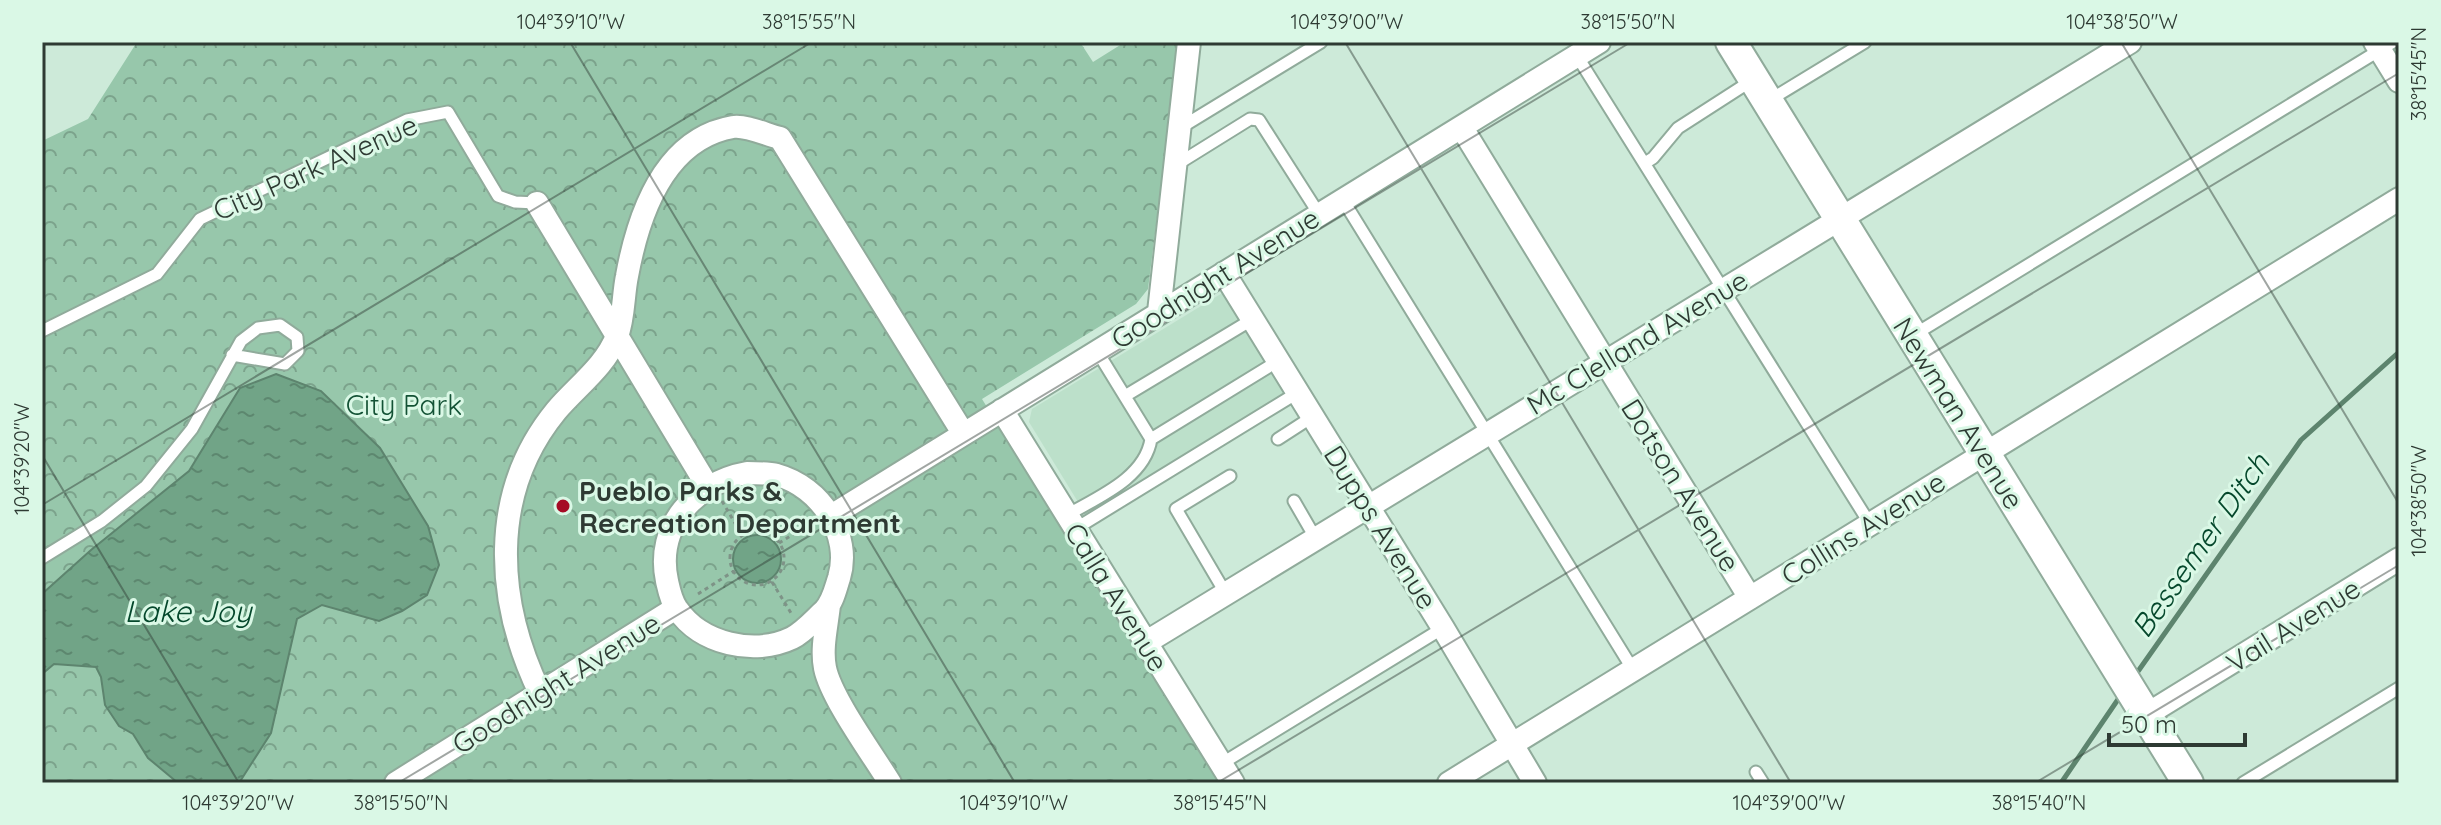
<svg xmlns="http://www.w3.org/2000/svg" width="2441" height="825" font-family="Quicksand,sans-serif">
<defs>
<pattern id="park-crowns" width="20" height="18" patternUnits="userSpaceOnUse" patternTransform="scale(2)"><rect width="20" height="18" fill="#97c7ab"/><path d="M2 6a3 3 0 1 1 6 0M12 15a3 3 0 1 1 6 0" fill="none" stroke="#7ca38c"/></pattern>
<pattern id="water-ripples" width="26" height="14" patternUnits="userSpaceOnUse" patternTransform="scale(2)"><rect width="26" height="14" fill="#71a487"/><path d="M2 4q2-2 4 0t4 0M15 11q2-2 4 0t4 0" fill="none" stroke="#5d876f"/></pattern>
</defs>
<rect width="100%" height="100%" fill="#cdead9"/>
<!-- built -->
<path fill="#bce0ca" d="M1224,292L1287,394L1086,515L1029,422L1032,409Z"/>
<!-- park -->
<path fill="url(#park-crowns)" d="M137,42H1080L1093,62L1125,42H1179L1148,289L1136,304L982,399L1220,783H42V141L88,119Z"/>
<!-- water -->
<path fill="url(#water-ripples)" stroke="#5d846e" stroke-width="2" d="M276,374L321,391L380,448L428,526L439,565L427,595L402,611L379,621L322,605L297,619L271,733L239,783H178L148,758L133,734L119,726L105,705L101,677L96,667L54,664L42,674V594L91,550L189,471L240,388Z
M733 559a24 24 0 1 1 48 0a24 24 0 1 1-48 0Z"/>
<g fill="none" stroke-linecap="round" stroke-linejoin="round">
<!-- stream -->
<path stroke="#5d846e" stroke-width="5" d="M2134,677L2301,440L2399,352
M2061,783L2121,695"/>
<!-- lane casing -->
<g stroke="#90ab9b" stroke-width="15">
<path id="lane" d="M1577,56L1870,524
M1768,101L1865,42
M1180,128L1321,42
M1645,163L1653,158L1678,128L1751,81
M1176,165L1250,119L1259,120L1319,214
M1343,200L1632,668
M42,331L157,274L200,219L407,120L448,112L498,196L515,202L537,203
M1912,336L2393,42
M1125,396L1253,319
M1151,439L1278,361
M1278,439L1312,417
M1294,501L1316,539
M1067,515C1098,497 1145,478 1151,439L1097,351
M1075,529L1297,393
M42,558L102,521L146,486L192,429L241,341L258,328L280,325L297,337L298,351L285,364L232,355
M1226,594L1176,509L1230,476
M1221,764L1443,628
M1756,772L1763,783
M2243,783L2399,688"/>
</g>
<!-- street casing -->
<g stroke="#90ab9b" stroke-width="26">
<path id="street" d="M2375,42L2399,81
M1462,128L1750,598
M537,203L708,487
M1224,273L1443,628L1535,783
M1159,312L1189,42
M1002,410L1233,783
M747,473C756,473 768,473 777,475C821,487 852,535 839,578C835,590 833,602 824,611C814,620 804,632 792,638C754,656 701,644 677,609C671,601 669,590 667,581C655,526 696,482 747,473Z
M831,516L1599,42
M829,605C827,625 821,648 825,668C831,698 873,755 890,783
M1145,643L2130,42
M540,693C496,602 488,494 556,411C576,387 605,367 617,336C624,318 623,295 627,276C638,216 663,139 733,127C746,125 767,135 780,138L963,433
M2146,715L2399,559
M396,783L676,608
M1449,783L2399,199"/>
</g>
<!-- secondary casing -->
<g stroke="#90ab9b" stroke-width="34">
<path id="secondary" d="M1731,42L2188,783"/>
</g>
<!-- path -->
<path stroke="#7e9387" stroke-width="3" stroke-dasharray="4 4" stroke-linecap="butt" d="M722,501L742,535
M730 558a27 27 0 1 1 54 0a27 27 0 1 1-54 0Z
M779,543L810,524
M772,582L791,613
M698,594L734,571"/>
<!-- lane -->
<use href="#lane" stroke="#fff" stroke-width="11"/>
<!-- street -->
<use href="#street" stroke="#fff" stroke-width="22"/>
<!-- secondary -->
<use href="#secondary" stroke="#fff" stroke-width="30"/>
</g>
<!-- ticks -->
<path fill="none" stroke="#2e3a33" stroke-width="2" stroke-opacity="0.45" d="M570,42L1015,783M1345,42L1791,783M2121,42L2399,504M42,455L239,783M42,505L812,42M398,783L1631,42M1217,783L2399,73M2035,783L2399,565"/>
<!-- markers -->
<circle fill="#a50b25" stroke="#daf8e6" stroke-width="3" cx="563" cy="506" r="8"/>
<g text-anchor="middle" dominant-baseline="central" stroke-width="6" stroke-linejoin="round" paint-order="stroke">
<!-- street labels -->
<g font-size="28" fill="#2e3a33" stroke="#daf8e6">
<text transform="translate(315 167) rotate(-24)">City Park Avenue</text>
<text transform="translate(1215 278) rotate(-32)">Goodnight Avenue</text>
<text transform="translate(1637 342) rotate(-31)">Mc Clelland Avenue</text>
<text transform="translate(1959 413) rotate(58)">Newman Avenue</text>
<text transform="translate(1681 485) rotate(58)">Dotson Avenue</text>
<text transform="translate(1381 527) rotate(58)">Dupps Avenue</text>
<text transform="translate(1863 528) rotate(-32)">Collins Avenue</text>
<text transform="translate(1117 597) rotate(58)">Calla Avenue</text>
<text transform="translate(2293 625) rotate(-32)">Vail Avenue</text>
<text transform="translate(556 683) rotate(-32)">Goodnight Avenue</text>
</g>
<!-- park labels -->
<g font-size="28" fill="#135235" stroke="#daf8e6">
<text x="404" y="404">City Park</text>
</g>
<!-- poi labels -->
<g font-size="28" font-weight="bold" fill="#2e3a33" stroke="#daf8e6" text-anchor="start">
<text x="579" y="490">Pueblo Parks &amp;<tspan x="579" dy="32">Recreation Department</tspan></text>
</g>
<!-- water labels -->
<g font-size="30" font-style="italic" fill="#05482c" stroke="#daf8e6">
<text transform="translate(2200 545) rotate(-55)">Bessemer Ditch</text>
<text x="188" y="611">Lake Joy</text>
</g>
</g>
<!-- border -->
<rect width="2441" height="825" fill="none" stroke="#daf8e6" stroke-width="88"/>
<!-- scale -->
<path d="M2109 733v12h136v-12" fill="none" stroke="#2e3a33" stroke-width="4"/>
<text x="2121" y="733" font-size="24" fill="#2e3a33" stroke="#daf8e6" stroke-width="6" paint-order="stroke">50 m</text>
<rect x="44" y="44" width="2353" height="737" fill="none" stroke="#2e3a33" stroke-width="3"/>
<g font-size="20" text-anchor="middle" fill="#2e3a33">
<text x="571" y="29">104°39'10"W</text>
<text x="809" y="29">38°15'55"N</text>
<text x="1347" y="29">104°39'00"W</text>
<text x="1628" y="29">38°15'50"N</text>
<text x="2122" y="29">104°38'50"W</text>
<text transform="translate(2419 74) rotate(-90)" y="7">38°15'45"N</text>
<text transform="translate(22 459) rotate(-90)" y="7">104°39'20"W</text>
<text transform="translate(2419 501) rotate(-90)" y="7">104°38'50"W</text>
<text x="238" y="810">104°39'20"W</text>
<text x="401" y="810">38°15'50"N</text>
<text x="1014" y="810">104°39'10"W</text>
<text x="1220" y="810">38°15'45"N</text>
<text x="1789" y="810">104°39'00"W</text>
<text x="2039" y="810">38°15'40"N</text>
</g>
</svg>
